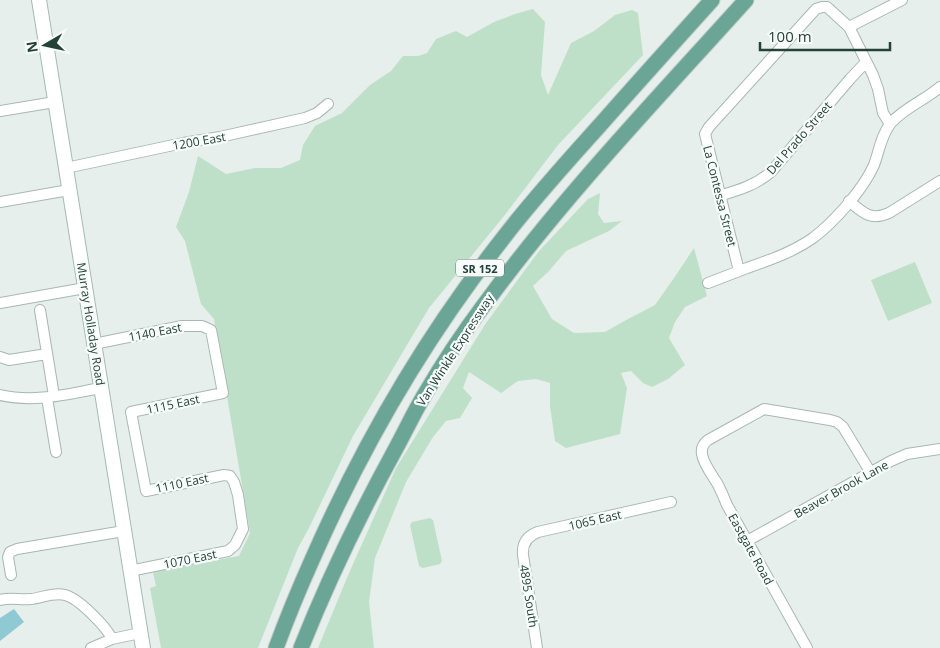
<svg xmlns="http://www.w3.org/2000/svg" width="940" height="648" font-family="'Open Sans',sans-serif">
<rect width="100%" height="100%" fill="#e6efeb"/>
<!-- green -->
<path fill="#bfe0c8" d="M533,9L545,22L541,75L548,95L571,43L594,31L615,15L632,10L638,13L643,55L558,145L504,216L429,308L353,436L309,528L298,548L258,648H161L150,588L156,586L153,572L239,556L250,533L214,319L201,304L185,241L176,227L189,192L198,156L226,174L255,168H281L300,160L303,145L315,126L342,113L370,85L391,71L403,56H418L427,53L436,39L456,31L467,37L494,22L515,14Z
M600,193L598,214L604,223L622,221L609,231L566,251L549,271L533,286L552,319L574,333L605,332L628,319L655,305L674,278L694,248L707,296L685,307L675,322L669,338L685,365L668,379L652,387L643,383L631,371L621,373L627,388L620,434L566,448L555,441L550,406V383L536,379L518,381L501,393L469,372L463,388L472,398L460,418L446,421L433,437L406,482L375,558L369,602L374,648H318L349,573L396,468L486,323L539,251L588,199Z
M915,262L932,303L888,321L871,280Z
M430,518L433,520L442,561L440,564L423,568L419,566L410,525L412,522Z"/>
<!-- water -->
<path fill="#8ec9d4" d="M14,609L24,622L0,641V618Z"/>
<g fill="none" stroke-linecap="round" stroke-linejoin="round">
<!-- street casing -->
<g stroke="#a8b8b2" stroke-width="12">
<path id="street" d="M849,27L902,0
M0,111L55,102
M66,168L183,143L220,137L305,118L317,113L328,104
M719,196C739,190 756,185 771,172L850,79L866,62
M849,201C863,213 871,221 889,213L940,181
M0,202L69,190
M739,271L705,134L709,127L816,9L822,7H827L849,27L873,75L878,89L883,113L890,124
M708,283C721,278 734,273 747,268C770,260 793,252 813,238C834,222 863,190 874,165C879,152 881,135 891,123C904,108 925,100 940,87
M0,303L85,288
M40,310L54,396
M94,344L182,326H202L211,330L223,393L131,412L146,491L224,475L230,476L234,482L238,495L243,529L235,545L228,551L130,571
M0,357L9,360L47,354
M0,395C35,403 67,394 101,388
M47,398L56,452
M747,541L891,461L907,454L940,449
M11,575L8,557L10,552L17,549L124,531
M0,600C12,597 19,600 31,599C42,598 53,592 65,595C78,598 106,626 112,639
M91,648L112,639L140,633
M537,648L523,555C522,544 527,536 538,532L671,502
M807,648L727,505C724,498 721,490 717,483C712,475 703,463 702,454C701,448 704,443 708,440L764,409L830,420L837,422L843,427L871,473"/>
</g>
<!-- secondary casing -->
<g stroke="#a4bbb3" stroke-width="16">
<path id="secondary" d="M39,0L143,648"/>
</g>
<!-- primary casing -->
<g stroke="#c2cac8" stroke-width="17">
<path id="primary" d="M276,648C287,618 299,589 312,560C362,446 424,339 501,241C532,200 567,162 601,124C638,82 675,41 712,0
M301,648C328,580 360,514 395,450C405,432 414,412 425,394C443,363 463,333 484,305C563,197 656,100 746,0"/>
</g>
<!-- street -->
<use href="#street" stroke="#fff" stroke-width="10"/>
<!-- secondary -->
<use href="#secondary" stroke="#fff" stroke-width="14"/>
<!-- primary -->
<use href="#primary" stroke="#6aa596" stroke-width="15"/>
</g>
<g text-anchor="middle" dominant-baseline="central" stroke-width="4.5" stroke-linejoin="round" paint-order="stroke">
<!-- shield labels -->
<rect fill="#f7fbf9" stroke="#637a73" stroke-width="1" x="456" y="259.5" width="48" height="17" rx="4"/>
<g font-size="11" font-weight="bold" fill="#24423a">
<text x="480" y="268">SR 152</text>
</g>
<!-- street labels -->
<g font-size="12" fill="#24423a" stroke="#f7fbf9">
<text transform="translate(799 138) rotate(-49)">Del Prado Street</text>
<text transform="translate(199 141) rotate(-10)">1200 East</text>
<text transform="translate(720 196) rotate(76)">La Contessa Street</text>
<text transform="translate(91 324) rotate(81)">Murray Holladay Road</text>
<text transform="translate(155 332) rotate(-11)">1140 East</text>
<text transform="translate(455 350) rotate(-57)">Van Winkle Expressway</text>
<text transform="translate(173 404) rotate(-12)">1115 East</text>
<text transform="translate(182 483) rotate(-12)">1110 East</text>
<text transform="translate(841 489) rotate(-29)">Beaver Brook Lane</text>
<text transform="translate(595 520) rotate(-13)">1065 East</text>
<text transform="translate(751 549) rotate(61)">Eastgate Road</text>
<text transform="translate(190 559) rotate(-12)">1070 East</text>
<text transform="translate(529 596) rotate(81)">4895 South</text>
</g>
</g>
<!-- north arrow -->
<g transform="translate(45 45) rotate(261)" stroke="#f7fbf9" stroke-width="4" paint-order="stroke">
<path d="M0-4L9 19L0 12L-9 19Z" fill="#24423a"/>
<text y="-8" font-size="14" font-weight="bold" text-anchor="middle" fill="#24423a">N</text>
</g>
<!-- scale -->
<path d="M760 42v8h130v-8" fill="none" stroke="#24423a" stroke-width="2.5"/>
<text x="768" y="42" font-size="15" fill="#24423a" stroke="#f7fbf9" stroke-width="4" paint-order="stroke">100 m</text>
</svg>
